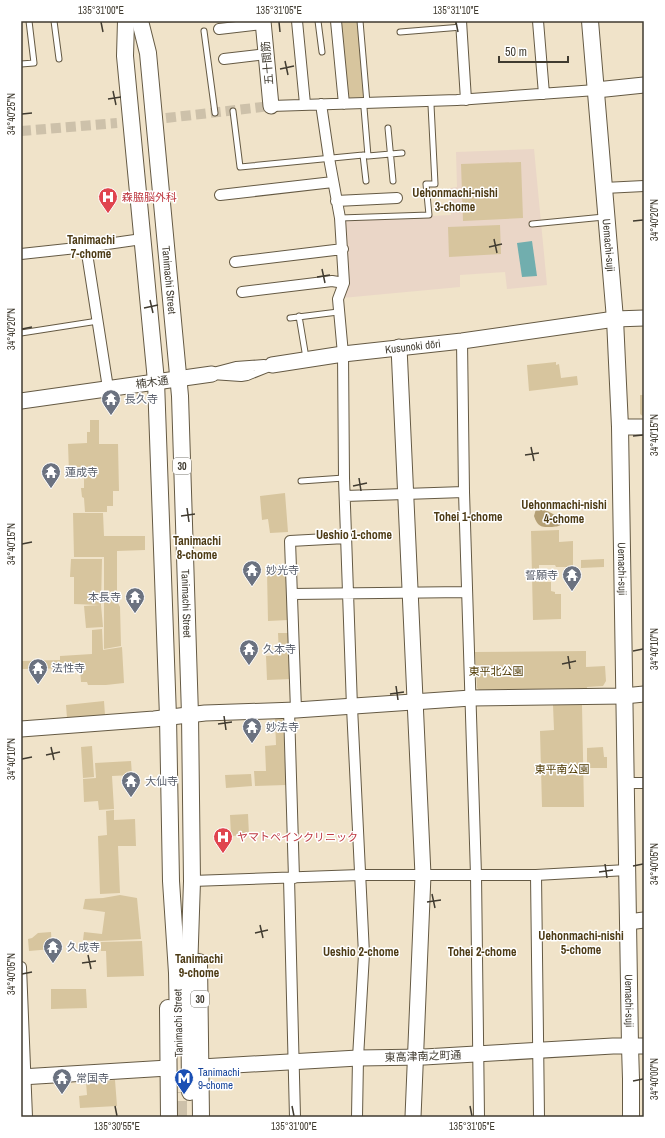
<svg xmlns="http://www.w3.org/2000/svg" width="665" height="1138" font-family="'Archivo Narrow','Noto Sans JP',sans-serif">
<rect width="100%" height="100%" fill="#f0e3c9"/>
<!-- education -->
<path fill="#ead6c7" d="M534,149L547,285L507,289L505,272L460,275V287L342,298L349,283L347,235L345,220L451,215L450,188L457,187L456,152Z"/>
<!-- green -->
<path fill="#d7c59e" d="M339,21H358L365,97L347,98Z
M521,162L523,218L463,221L461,164Z
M500,225L501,254L449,257L448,227Z
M556,362V365L559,364L561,378L577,376L578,385L529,391L527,365Z
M640,395H644V417L640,414Z
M90,420H99V444H118L119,491H113V506H107V512H85L84,498L82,497L81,488H84V473H69L68,444L87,443V432H90Z
M285,493L288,532L270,533L268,519L262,520L260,496Z
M73,513H103L104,536H145V550L117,551V601L120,607L121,646L104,649V557H74Z
M559,530V542L573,541V567H556L555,565H539V582H551V591L555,592V594H561V619L533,620L531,531Z
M71,559H102L101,605L103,627L86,628L84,606L100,605L74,604V577H70Z
M604,559V567L581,568V560Z
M287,571L288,620L268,621L267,572Z
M102,629L103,650L122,647L124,683L106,685H88L87,682H81L80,668L21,669V661L60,660V656L92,654V630Z
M278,633H290L291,679L267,680L266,656L279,655Z
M586,651V667L605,666L606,681L603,686L587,687V688L479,690L477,688L475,652Z
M104,701L105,715L67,718L66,705Z
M553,705H582L584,807H542L540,731L554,730Z
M283,717L286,785L255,786L254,771H266L265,746L276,745L275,718Z
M92,746L94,777L83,778L81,747Z
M603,747L604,757H607V768H587V748Z
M131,761L132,775L112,776L114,809L99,810L98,801L84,802L83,779L96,778L95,763Z
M251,774L252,786L226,788L225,775Z
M114,810V820L135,819L136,846H118L120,893L100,894L98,836L107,835L106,811Z
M248,814L249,835L231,836L230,815Z
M120,895L137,898L141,939L101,941L83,940L84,932L102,934L105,912L83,909L85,899L103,898Z
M51,932L52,949L29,951L28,939L32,938L38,933Z
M142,941L144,976L107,977L106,951H101V942Z
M51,989H86L87,1008L51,1009Z
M115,1080L117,1106L80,1108L79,1096L87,1095L86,1082Z"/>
<!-- forest -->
<path fill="#b5a075" d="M536,509C545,509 560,515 562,524C558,527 557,526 552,527C542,527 538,528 534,516Z"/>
<!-- water -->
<path fill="#71aeae" d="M532,241L537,276L522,277L517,243Z"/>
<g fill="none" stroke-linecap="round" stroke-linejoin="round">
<!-- street-tunnel -->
<path stroke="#cdc1aa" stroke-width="10" stroke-dasharray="10 5" stroke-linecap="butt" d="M166,118L271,106
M21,131L117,123"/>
<!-- primary-tunnel -->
<path stroke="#cdc1aa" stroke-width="16" stroke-dasharray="16 8" stroke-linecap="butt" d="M179,1117V1092"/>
<!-- lane casing -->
<g stroke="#655a44" stroke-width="7">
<path id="lane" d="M54,21L59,59
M318,21L322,52
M360,21L367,103
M204,31L215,113
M400,32L462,27
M21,64L34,63L29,21
M233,111L240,167L363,155L368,156L364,108
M388,128L393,181
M363,155L366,181
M368,156L402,153
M340,218L429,215L426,184H435L431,105
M532,224L604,217
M299,316L306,358
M290,318L338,312
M21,333L98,321
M301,481L344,478"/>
</g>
<!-- street casing -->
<g stroke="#655a44" stroke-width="12">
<path id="street" d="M297,21L305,104
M336,21L344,104
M461,21L466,100
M538,21L544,94
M219,29L263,24
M224,59L266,54
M321,104L329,158L340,218L344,283L338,299L343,354L344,478L352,707L364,954L358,1058L357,1117
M271,106L457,100L596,90
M604,188L644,186
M220,195L333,182
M336,201L397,198
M86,247L108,388
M21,254L86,247L142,239
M235,262L343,249
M242,292L332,281L344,283
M462,341L464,492L476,875L479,1117
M217,372L236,367L264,365
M212,374L241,376L247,375L272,365
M345,496L464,492
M292,594L467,592
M289,710L294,878
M296,710L290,541L346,538
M626,783H644
M536,875L539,1117
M289,878L295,1117
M192,881L360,875H536L627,870
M21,967L27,1117"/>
</g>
<!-- secondary casing -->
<g stroke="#655a44" stroke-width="17">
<g id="secondary">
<path d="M263,21L271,106"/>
<path d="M596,90L644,85"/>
<path d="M399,347L423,875L413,1117"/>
<path id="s1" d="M272,365L343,354L462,341L615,319L644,318"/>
<path d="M21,401L212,374"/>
<path d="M620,427H644"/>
<path d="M21,729L154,719L205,713L296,710L471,698L624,696L644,694"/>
<path d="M628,922L644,920"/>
<path d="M201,1067L358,1058L424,1057L613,1046H644"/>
<path d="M21,1077L168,1068"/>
</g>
</g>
<!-- primary casing -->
<g stroke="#655a44" stroke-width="18">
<g id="primary">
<path d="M126,21L125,56L156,381L168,717L171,881L177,973L178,1026"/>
<path id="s2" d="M140,21L148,53L180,396L190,715L192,881L189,972L190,1092"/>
<path id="s3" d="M590,21L615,319L620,427L630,1046L631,1079V1117"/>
<path d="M199,962L201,1117"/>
<path d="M168,1008L169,1117"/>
</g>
</g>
<!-- lane -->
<use href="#lane" stroke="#fff" stroke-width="5"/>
<!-- street -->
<use href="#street" stroke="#fff" stroke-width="10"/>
<!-- secondary -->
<use href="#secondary" stroke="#fff" stroke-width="15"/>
<!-- primary -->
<use href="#primary" stroke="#fff" stroke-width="16"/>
</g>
<!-- ticks -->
<path fill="none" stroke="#403b30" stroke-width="1.5" d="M101,22L103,32M279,22L280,32M456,22L458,32M285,61L288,75M280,69L294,66M113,91L116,105M108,99L121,97M22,114L32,113M633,221L643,220M494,239L497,253M489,247L502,244M322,269L325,283M317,277L330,275M150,300L153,313M144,308L158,305M22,329L32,327M633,436L643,435M531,447L534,461M525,455L539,453M359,478L361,491M353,486L367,483M187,508L189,522M181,516L195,514M22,544L32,542M633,651L643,649M568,656L570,669M562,664L576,661M396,686L398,700M390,694L404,692M224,716L226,730M218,724L232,722M51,747L54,760M46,755L60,752M22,759L32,757M605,864L607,878M633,866L643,864M599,872L613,870M432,894L435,908M427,902L441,900M260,925L263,938M255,933L268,930M88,955L91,969M82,963L96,961M22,974L32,972M633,1081L643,1079M115,1106L117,1116M292,1106L294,1116M470,1106L472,1116"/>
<!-- icons -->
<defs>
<g id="hospital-pin" transform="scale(1)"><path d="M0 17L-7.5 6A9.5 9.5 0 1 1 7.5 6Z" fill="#e0444e" stroke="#fff"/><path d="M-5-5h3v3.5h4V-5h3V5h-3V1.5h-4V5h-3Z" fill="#fff"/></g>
<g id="temple-pin" transform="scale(1)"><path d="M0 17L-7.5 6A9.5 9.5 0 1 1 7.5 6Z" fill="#6b7280" stroke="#fff"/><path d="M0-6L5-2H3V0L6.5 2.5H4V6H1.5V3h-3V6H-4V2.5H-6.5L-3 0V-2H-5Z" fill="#fff"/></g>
<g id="metro-pin" transform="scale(1)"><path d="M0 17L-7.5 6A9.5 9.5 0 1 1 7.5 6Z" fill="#1a4fb4" stroke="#fff"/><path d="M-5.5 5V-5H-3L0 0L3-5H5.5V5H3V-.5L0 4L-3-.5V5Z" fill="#fff"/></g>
</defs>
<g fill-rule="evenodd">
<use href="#hospital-pin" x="108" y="197"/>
<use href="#temple-pin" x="111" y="399"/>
<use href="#temple-pin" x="51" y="472"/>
<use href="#temple-pin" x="252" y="570"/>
<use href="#temple-pin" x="572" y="575"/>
<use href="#temple-pin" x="135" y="597"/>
<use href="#temple-pin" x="249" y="649"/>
<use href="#temple-pin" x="38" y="668"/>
<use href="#temple-pin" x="252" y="727"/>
<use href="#temple-pin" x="131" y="781"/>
<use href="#hospital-pin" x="223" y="837"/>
<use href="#temple-pin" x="53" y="947"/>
<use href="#temple-pin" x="62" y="1078"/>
<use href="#metro-pin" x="184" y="1078"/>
</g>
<g text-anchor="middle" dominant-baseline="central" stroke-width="3" stroke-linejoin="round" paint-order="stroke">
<!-- shield labels -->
<g fill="#fff" stroke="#79766e" stroke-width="1">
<rect x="173" y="458" width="18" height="16" rx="3"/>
<rect x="191" y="991" width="18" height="16" rx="3"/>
</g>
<g font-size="10" font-weight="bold" fill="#403b30">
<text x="182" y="466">30</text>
<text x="200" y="999">30</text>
</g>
<!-- street labels -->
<g font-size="11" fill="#403b30" stroke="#fff">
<text transform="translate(267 63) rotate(-95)">五十間筋</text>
<text stroke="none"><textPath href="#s3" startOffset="225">Uemachi-suji</textPath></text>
<text stroke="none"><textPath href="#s2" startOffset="261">Tanimachi Street</textPath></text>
<text stroke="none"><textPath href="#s1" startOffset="142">Kusunoki dōri</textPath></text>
<text transform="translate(152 382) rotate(-8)">楠木通</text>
<text stroke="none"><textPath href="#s3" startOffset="549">Uemachi-suji</textPath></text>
<text stroke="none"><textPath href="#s2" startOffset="585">Tanimachi Street</textPath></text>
<text stroke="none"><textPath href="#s3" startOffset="981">Uemachi-suji</textPath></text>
<text transform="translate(178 1023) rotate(-91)">Tanimachi Street</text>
<text transform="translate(423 1056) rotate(-2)">東高津南之町通</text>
</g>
<!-- health labels -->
<g font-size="11" fill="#be3a42" stroke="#fff" text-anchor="start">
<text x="122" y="197">森脇脳外科</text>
<text x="237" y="837">ヤマトペインクリニック</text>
</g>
<!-- worship labels -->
<g font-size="11" fill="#5b616d" stroke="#fff" text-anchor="start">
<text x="125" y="399">長久寺</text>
<text x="65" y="472">蓮成寺</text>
<text x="266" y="570">妙光寺</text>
<text x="558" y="575" text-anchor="end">誓願寺</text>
<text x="121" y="597" text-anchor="end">本長寺</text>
<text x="263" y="649">久本寺</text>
<text x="52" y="668">法性寺</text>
<text x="266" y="727">妙法寺</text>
<text x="145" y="781">大仙寺</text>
<text x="67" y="947">久成寺</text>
<text x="76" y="1078">常国寺</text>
</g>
<!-- park labels -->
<g font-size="11" fill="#4e3800" stroke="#fff">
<text x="496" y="671">東平北公園</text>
<text x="562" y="769">東平南公園</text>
</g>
<!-- transit labels -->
<g font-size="11" fill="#164399" stroke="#fff" text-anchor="start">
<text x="198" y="1072">Tanimachi<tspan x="198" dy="13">9-chome</tspan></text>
</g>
<!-- neighbourhood labels -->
<g font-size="12" font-weight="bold" fill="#4d3b15" stroke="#fff">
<text x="455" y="193">Uehonmachi-nishi<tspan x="455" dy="14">3-chome</tspan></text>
<text x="91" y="240">Tanimachi<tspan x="91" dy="14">7-chome</tspan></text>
<text x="564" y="505">Uehonmachi-nishi<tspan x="564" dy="14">4-chome</tspan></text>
<text x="468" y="517">Tohei 1-chome</text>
<text x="354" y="535">Ueshio 1-chome</text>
<text x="197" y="541">Tanimachi<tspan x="197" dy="14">8-chome</tspan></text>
<text x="581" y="936">Uehonmachi-nishi<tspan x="581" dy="14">5-chome</tspan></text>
<text x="361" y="952">Ueshio 2-chome</text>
<text x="482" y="952">Tohei 2-chome</text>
<text x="199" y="959">Tanimachi<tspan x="199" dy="14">9-chome</tspan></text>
</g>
</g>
<!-- border -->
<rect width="665" height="1138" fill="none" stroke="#ffffff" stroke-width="44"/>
<!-- scale -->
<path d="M499 56v6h69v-6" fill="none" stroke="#403b30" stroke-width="2"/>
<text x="505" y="56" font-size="12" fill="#403b30" stroke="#ffffff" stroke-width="3" paint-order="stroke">50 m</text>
<rect x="22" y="22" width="621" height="1094" fill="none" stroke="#403b30" stroke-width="1.5"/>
<g font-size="10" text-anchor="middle" fill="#403b30">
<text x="101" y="14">135°31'00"E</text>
<text x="279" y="14">135°31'05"E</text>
<text x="456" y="14">135°31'10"E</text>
<text transform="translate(11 114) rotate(-90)" y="4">34°40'25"N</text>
<text transform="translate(654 220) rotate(-90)" y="4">34°40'20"N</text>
<text transform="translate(11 329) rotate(-90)" y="4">34°40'20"N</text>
<text transform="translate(654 435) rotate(-90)" y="4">34°40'15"N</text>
<text transform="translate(11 544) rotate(-90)" y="4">34°40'15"N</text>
<text transform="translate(654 649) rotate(-90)" y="4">34°40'10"N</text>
<text transform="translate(11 759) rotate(-90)" y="4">34°40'10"N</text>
<text transform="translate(654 864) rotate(-90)" y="4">34°40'05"N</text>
<text transform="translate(11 974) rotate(-90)" y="4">34°40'05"N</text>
<text transform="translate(654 1079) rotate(-90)" y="4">34°40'00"N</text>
<text x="117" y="1130">135°30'55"E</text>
<text x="294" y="1130">135°31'00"E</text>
<text x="472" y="1130">135°31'05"E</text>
</g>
</svg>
